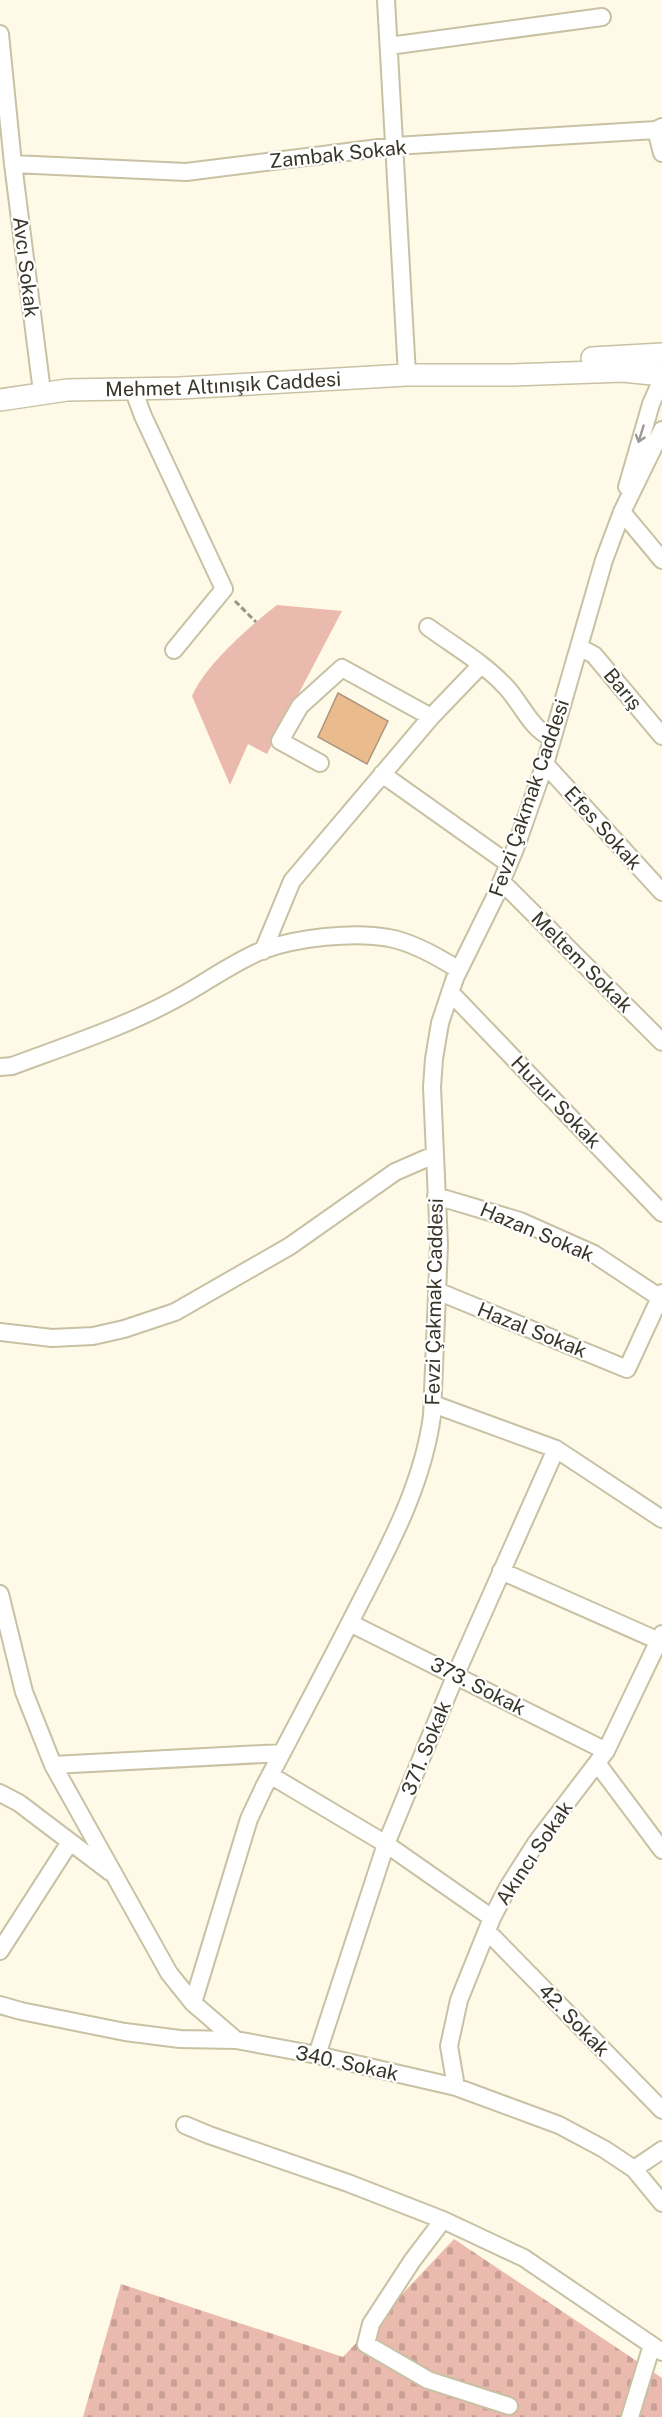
<svg xmlns="http://www.w3.org/2000/svg" width="662" height="2417" font-family="'Public Sans',sans-serif">
<defs>
<pattern id="cemetery-stones" width="16" height="16" patternUnits="userSpaceOnUse" patternTransform="scale(1.5)"><rect width="16" height="16" fill="#ebbaae"/><path d="M2 7V4a2 2 0 0 1 4 0v3zM10 15v-3a2 2 0 0 1 4 0v3z" fill="#caa096"/></pattern>
</defs>
<rect width="100%" height="100%" fill="#fefae7"/>
<!-- green -->
<path fill="#ebbaae" d="M277,605L342,611L267,754L248,744L230,785L192,696C206,664 249,627 277,605Z"/>
<!-- cemetery -->
<path fill="url(#cemetery-stones)" d="M454,2239L662,2378V2417H83L121,2284L343,2357Z"/>
<!-- building -->
<path fill="#eabb8d" stroke="#ad9680" stroke-width="1.5" d="M338,693L388,721L367,764L318,737Z"/>
<g fill="none" stroke-linecap="round" stroke-linejoin="round">
<!-- minor casing -->
<g stroke="#c8c1a3" stroke-width="20">
<path id="minor" d="M386,0L407,375
M0,34L13,164L42,392
M389,46L602,17
M656,130L662,153
M13,164L186,172L395,146L656,130L662,127
M133,389L143,416L224,589L174,650
M627,487L651,404L662,379
M622,512L662,560
M428,627C454,646 484,663 506,687C522,704 530,728 552,738
M579,647L594,655L662,736
M320,763L280,741L300,706L342,668L431,717
M545,764L662,892
M382,774L509,864
M502,882L662,1042
M263,951L292,881L431,717L481,665
M450,992L662,1213
M0,1067L12,1066C66,1046 121,1028 172,1001C203,985 231,963 263,950C296,938 354,931 389,938C412,942 440,958 459,970
M436,1196L520,1221L594,1254L662,1299
M437,1291L627,1369L662,1293
M0,1332L52,1338L93,1336L124,1329L175,1312L290,1246L395,1172L434,1155
M433,1404L556,1449L662,1519
M501,1571L659,1641
M0,1594L24,1692L53,1765L169,1973L193,2003L236,2040
M350,1623L606,1751
M597,1763L662,1850
M53,1765L282,1753
M270,1775L386,1844L492,1918
M0,1793L19,1803L110,1872
M487,1931L662,2110
M0,1951L70,1842
M193,2003L249,1819L264,1787C297,1724 330,1662 362,1599C392,1541 423,1482 432,1416L439,1245L432,1087L434,1059L440,1023L455,978L495,897L515,849L545,764L604,560L622,512L662,430
M0,2005L21,2011L125,2032L180,2039L236,2040L317,2055L456,2087L559,2125L604,2149L634,2169L662,2203
M317,2055L386,1844L456,1674L556,1449
M456,2087L449,2046L459,2000L492,1918L508,1887L536,1843L606,1751L662,1634
M185,2125L209,2135L348,2183L443,2220L524,2258L662,2352
M634,2169L662,2150
M443,2220L412,2261L371,2324L366,2344L428,2380L509,2406
M630,2417L652,2345"/>
</g>
<!-- major casing -->
<g stroke="#c8c1a3" stroke-width="24">
<g id="major">
<path d="M592,358L662,354"/>
<path id="s1" d="M0,400L67,390L180,388L407,375H512L623,371L662,375"/>
</g>
</g>
<!-- path -->
<path stroke="#989485" stroke-width="3" stroke-dasharray="6 3" stroke-linecap="butt" d="M235,601L256,622"/>
<!-- minor -->
<use href="#minor" stroke="#fff" stroke-width="16"/>
<!-- major -->
<use href="#major" stroke="#fff" stroke-width="21"/>
</g>
<!-- one-way arrows -->
<defs><path id="oneway-shaft" d="M-6 0H5M1.5-3L5.5 0L1.5 3" fill="none" stroke-width="1.6" stroke-linecap="round" stroke-linejoin="round" transform="scale(1.5)"/></defs>
<use stroke="#9c9a94" href="#oneway-shaft" transform="translate(641 434) rotate(107)"/>
<g text-anchor="middle" dominant-baseline="central" stroke-width="4.5" stroke-linejoin="round" paint-order="stroke">
<!-- street labels -->
<g font-size="20" fill="#383529" stroke="#fff">
<text transform="translate(338 154) rotate(-6)">Zambak Sokak</text>
<text transform="translate(26 267) rotate(83)">Avcı Sokak</text>
<text stroke="none"><textPath href="#s1" startOffset="224">Mehmet Altınışık Caddesi</textPath></text>
<text transform="translate(623 689) rotate(50)">Barış</text>
<text transform="translate(529 798) rotate(-71)">Fevzi Çakmak Caddesi</text>
<text transform="translate(603 828) rotate(48)">Efes Sokak</text>
<text transform="translate(582 962) rotate(45)">Meltem Sokak</text>
<text transform="translate(556 1102) rotate(46)">Huzur Sokak</text>
<text transform="translate(537 1232) rotate(23)">Hazan Sokak</text>
<text transform="translate(434 1302) rotate(-89)">Fevzi Çakmak Caddesi</text>
<text transform="translate(532 1330) rotate(22)">Hazal Sokak</text>
<text transform="translate(478 1686) rotate(27)">373. Sokak</text>
<text transform="translate(426 1748) rotate(-68)">371. Sokak</text>
<text transform="translate(534 1853) rotate(-56)">Akıncı Sokak</text>
<text transform="translate(574 2020) rotate(46)">42. Sokak</text>
<text transform="translate(347 2063) rotate(12)">340. Sokak</text>
</g>
</g>
</svg>
